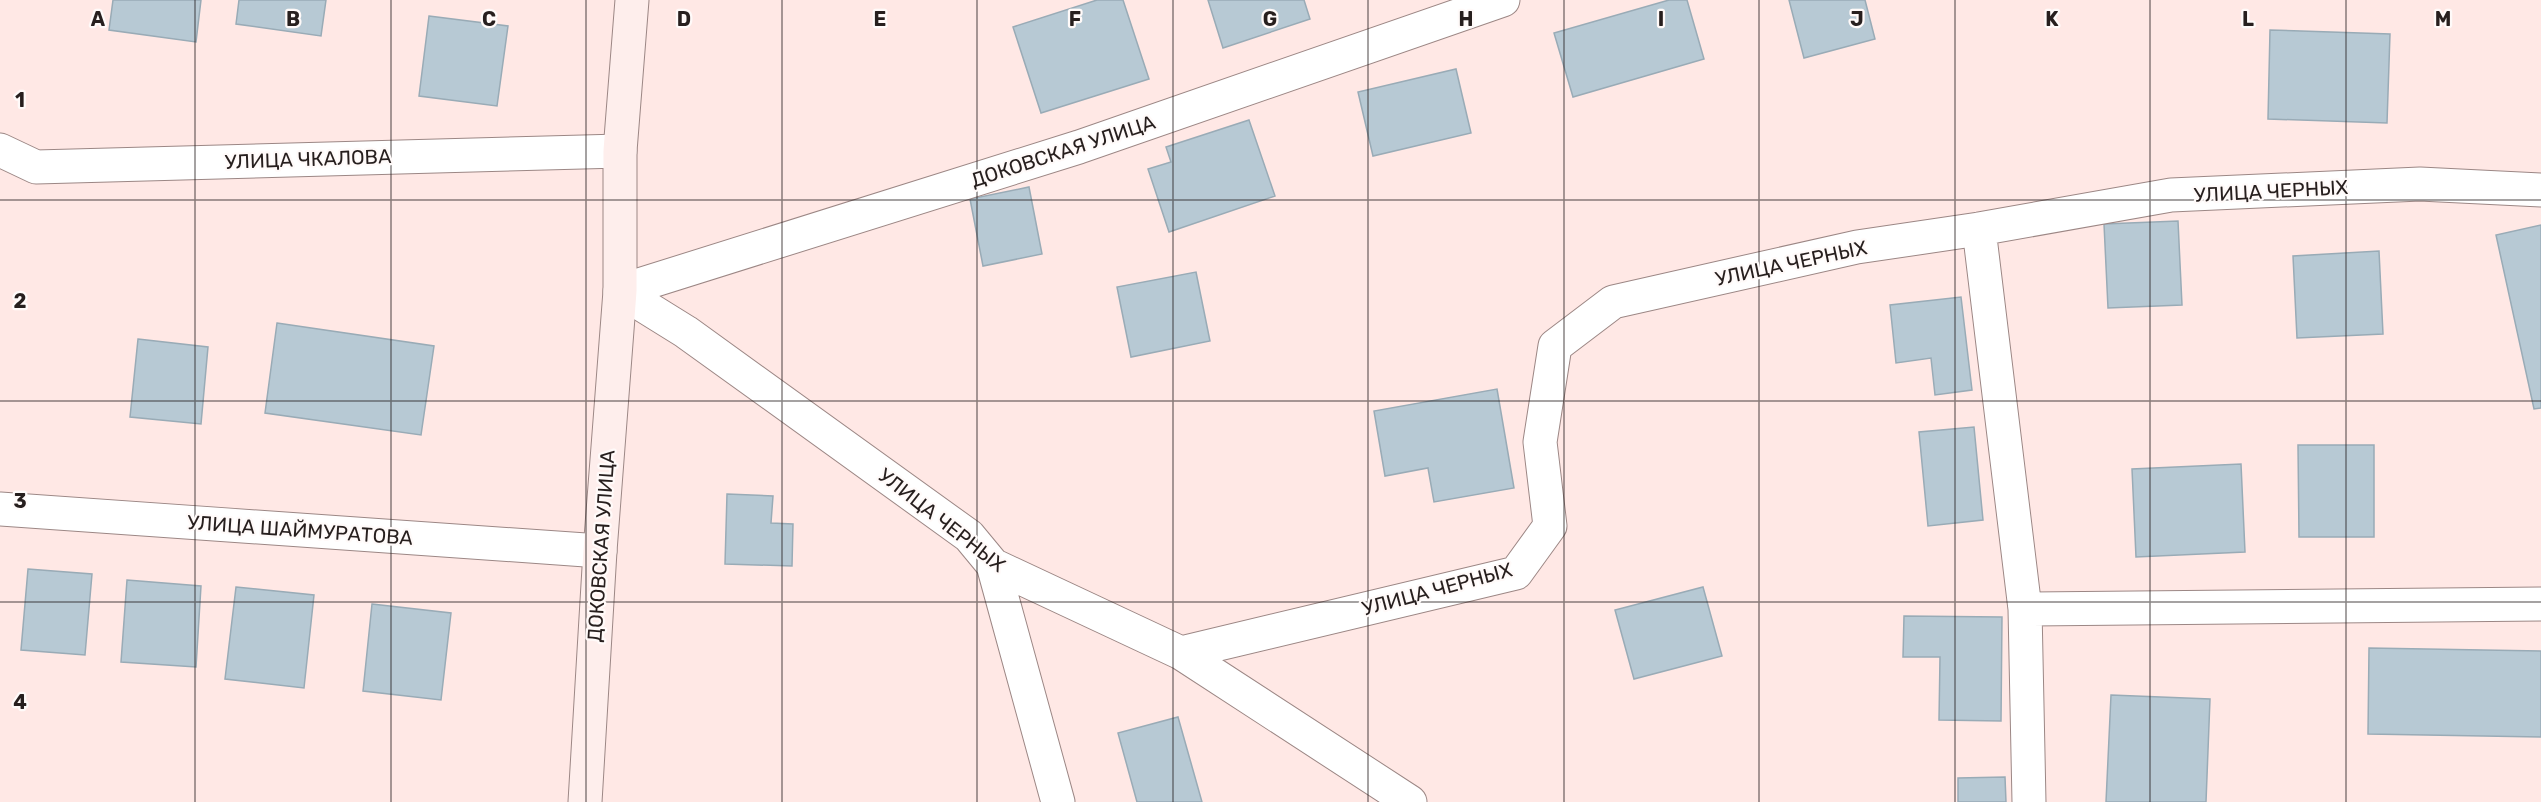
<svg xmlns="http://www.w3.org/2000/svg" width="2541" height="802" font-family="Rubik,sans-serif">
<rect width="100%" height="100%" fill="#ffe8e5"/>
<!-- building -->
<path fill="#b7c9d4" stroke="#99abb6" stroke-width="1.5" d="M113,0H201L196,42L109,30Z
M239,0H326L321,36L236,24Z
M1097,0H1123L1149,79L1041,113L1013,27Z
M1208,0H1304L1310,19L1223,48Z
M1669,0H1687L1704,59L1573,97L1554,33Z
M1789,0H1865L1875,39L1804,58Z
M429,16L508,26L497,106L419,96Z
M2270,30L2390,34L2387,123L2268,119Z
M1456,69L1471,133L1373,156L1358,92Z
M1249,120L1275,196L1169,232L1148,169L1171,162L1166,147Z
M1029,187L1042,254L983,266L970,199Z
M2178,221L2182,305L2108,308L2104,224Z
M2541,225V408L2534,409L2496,235Z
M2379,251L2383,334L2297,338L2293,256Z
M1196,272L1210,341L1131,357L1117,287Z
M1961,297L1972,390L1935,395L1931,358L1896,363L1890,305Z
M277,323L434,346L421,435L265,413Z
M138,339L208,347L201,424L130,417Z
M1497,389L1514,488L1434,502L1428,468L1385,476L1374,411Z
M1974,427L1983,520L1928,526L1919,432Z
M2298,445H2374V537H2299Z
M2241,464L2245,552L2136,557L2132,469Z
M727,494L773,496L771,523L793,524L792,566L725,564Z
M28,569L92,574L85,655L21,650Z
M127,580L201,586L196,667L121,662Z
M236,587L314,595L304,688L225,679Z
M1703,587L1722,656L1634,679L1615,610Z
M372,604L451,613L441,700L363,691Z
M1904,616L2002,617L2001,721L1939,720L1940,657H1903Z
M2369,648L2541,651V737L2368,734Z
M2111,695L2210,699L2206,802H2106Z
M1178,717L1202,802H1137L1118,733Z
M2005,777L2006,802H1958V778Z"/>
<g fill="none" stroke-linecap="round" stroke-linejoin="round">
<!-- minor casing -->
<g stroke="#9c8785" stroke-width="35">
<path id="minor" d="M0,150L36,167L620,151
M1979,229L2025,609L2029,802
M620,291L686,332L969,536L993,565L1181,653L1516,573L1550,526L1540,442L1555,346L1613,302L1857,247L1979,229L2171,195L2420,184L2541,190
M620,291L1079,147L1503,0
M0,509L600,551
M993,565L1058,802
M2025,609L2541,604
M1181,653L1410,802"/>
</g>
<!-- secondary casing -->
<g stroke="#9c8785" stroke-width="35">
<path id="secondary" d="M585,802L600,551L620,291V151L632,0"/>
</g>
<!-- minor -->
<use href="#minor" stroke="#fff" stroke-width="33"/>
<!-- secondary -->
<use href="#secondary" stroke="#feeeec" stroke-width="33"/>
</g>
<!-- grid -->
<path fill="none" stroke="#271f1e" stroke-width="1.5" stroke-opacity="0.55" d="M195,0V802M391,0V802M586,0V802M782,0V802M977,0V802M1173,0V802M1368,0V802M1564,0V802M1759,0V802M1955,0V802M2150,0V802M2346,0V802M0,200H2541M0,401H2541M0,602H2541"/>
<g text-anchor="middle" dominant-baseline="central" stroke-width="4.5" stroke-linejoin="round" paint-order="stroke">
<!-- street labels -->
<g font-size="20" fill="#271f1e" stroke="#fffaf9">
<text transform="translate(1063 151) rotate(-18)">ДОКОВСКАЯ УЛИЦА</text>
<text transform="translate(308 159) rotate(-2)">УЛИЦА ЧКАЛОВА</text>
<text transform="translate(2271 191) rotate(-3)">УЛИЦА ЧЕРНЫХ</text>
<text transform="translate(1791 263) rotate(-12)">УЛИЦА ЧЕРНЫХ</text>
<text transform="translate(942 520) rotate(38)">УЛИЦА ЧЕРНЫХ</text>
<text transform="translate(300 530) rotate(4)">УЛИЦА ШАЙМУРАТОВА</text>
<text transform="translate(601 546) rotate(-86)">ДОКОВСКАЯ УЛИЦА</text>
<text transform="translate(1437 589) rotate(-15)">УЛИЦА ЧЕРНЫХ</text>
</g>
</g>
<g font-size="20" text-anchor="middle" font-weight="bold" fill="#271f1e" stroke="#fffaf9" stroke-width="4.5" stroke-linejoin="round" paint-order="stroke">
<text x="98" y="26">A</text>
<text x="293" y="26">B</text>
<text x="489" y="26">C</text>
<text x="684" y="26">D</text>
<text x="880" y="26">E</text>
<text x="1075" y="26">F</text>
<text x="1270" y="26">G</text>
<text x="1466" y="26">H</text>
<text x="1661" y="26">I</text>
<text x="1857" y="26">J</text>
<text x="2052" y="26">K</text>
<text x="2248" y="26">L</text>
<text x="2443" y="26">M</text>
<text x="20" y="107">1</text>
<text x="20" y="308">2</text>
<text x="20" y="508">3</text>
<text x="20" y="709">4</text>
</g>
</svg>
